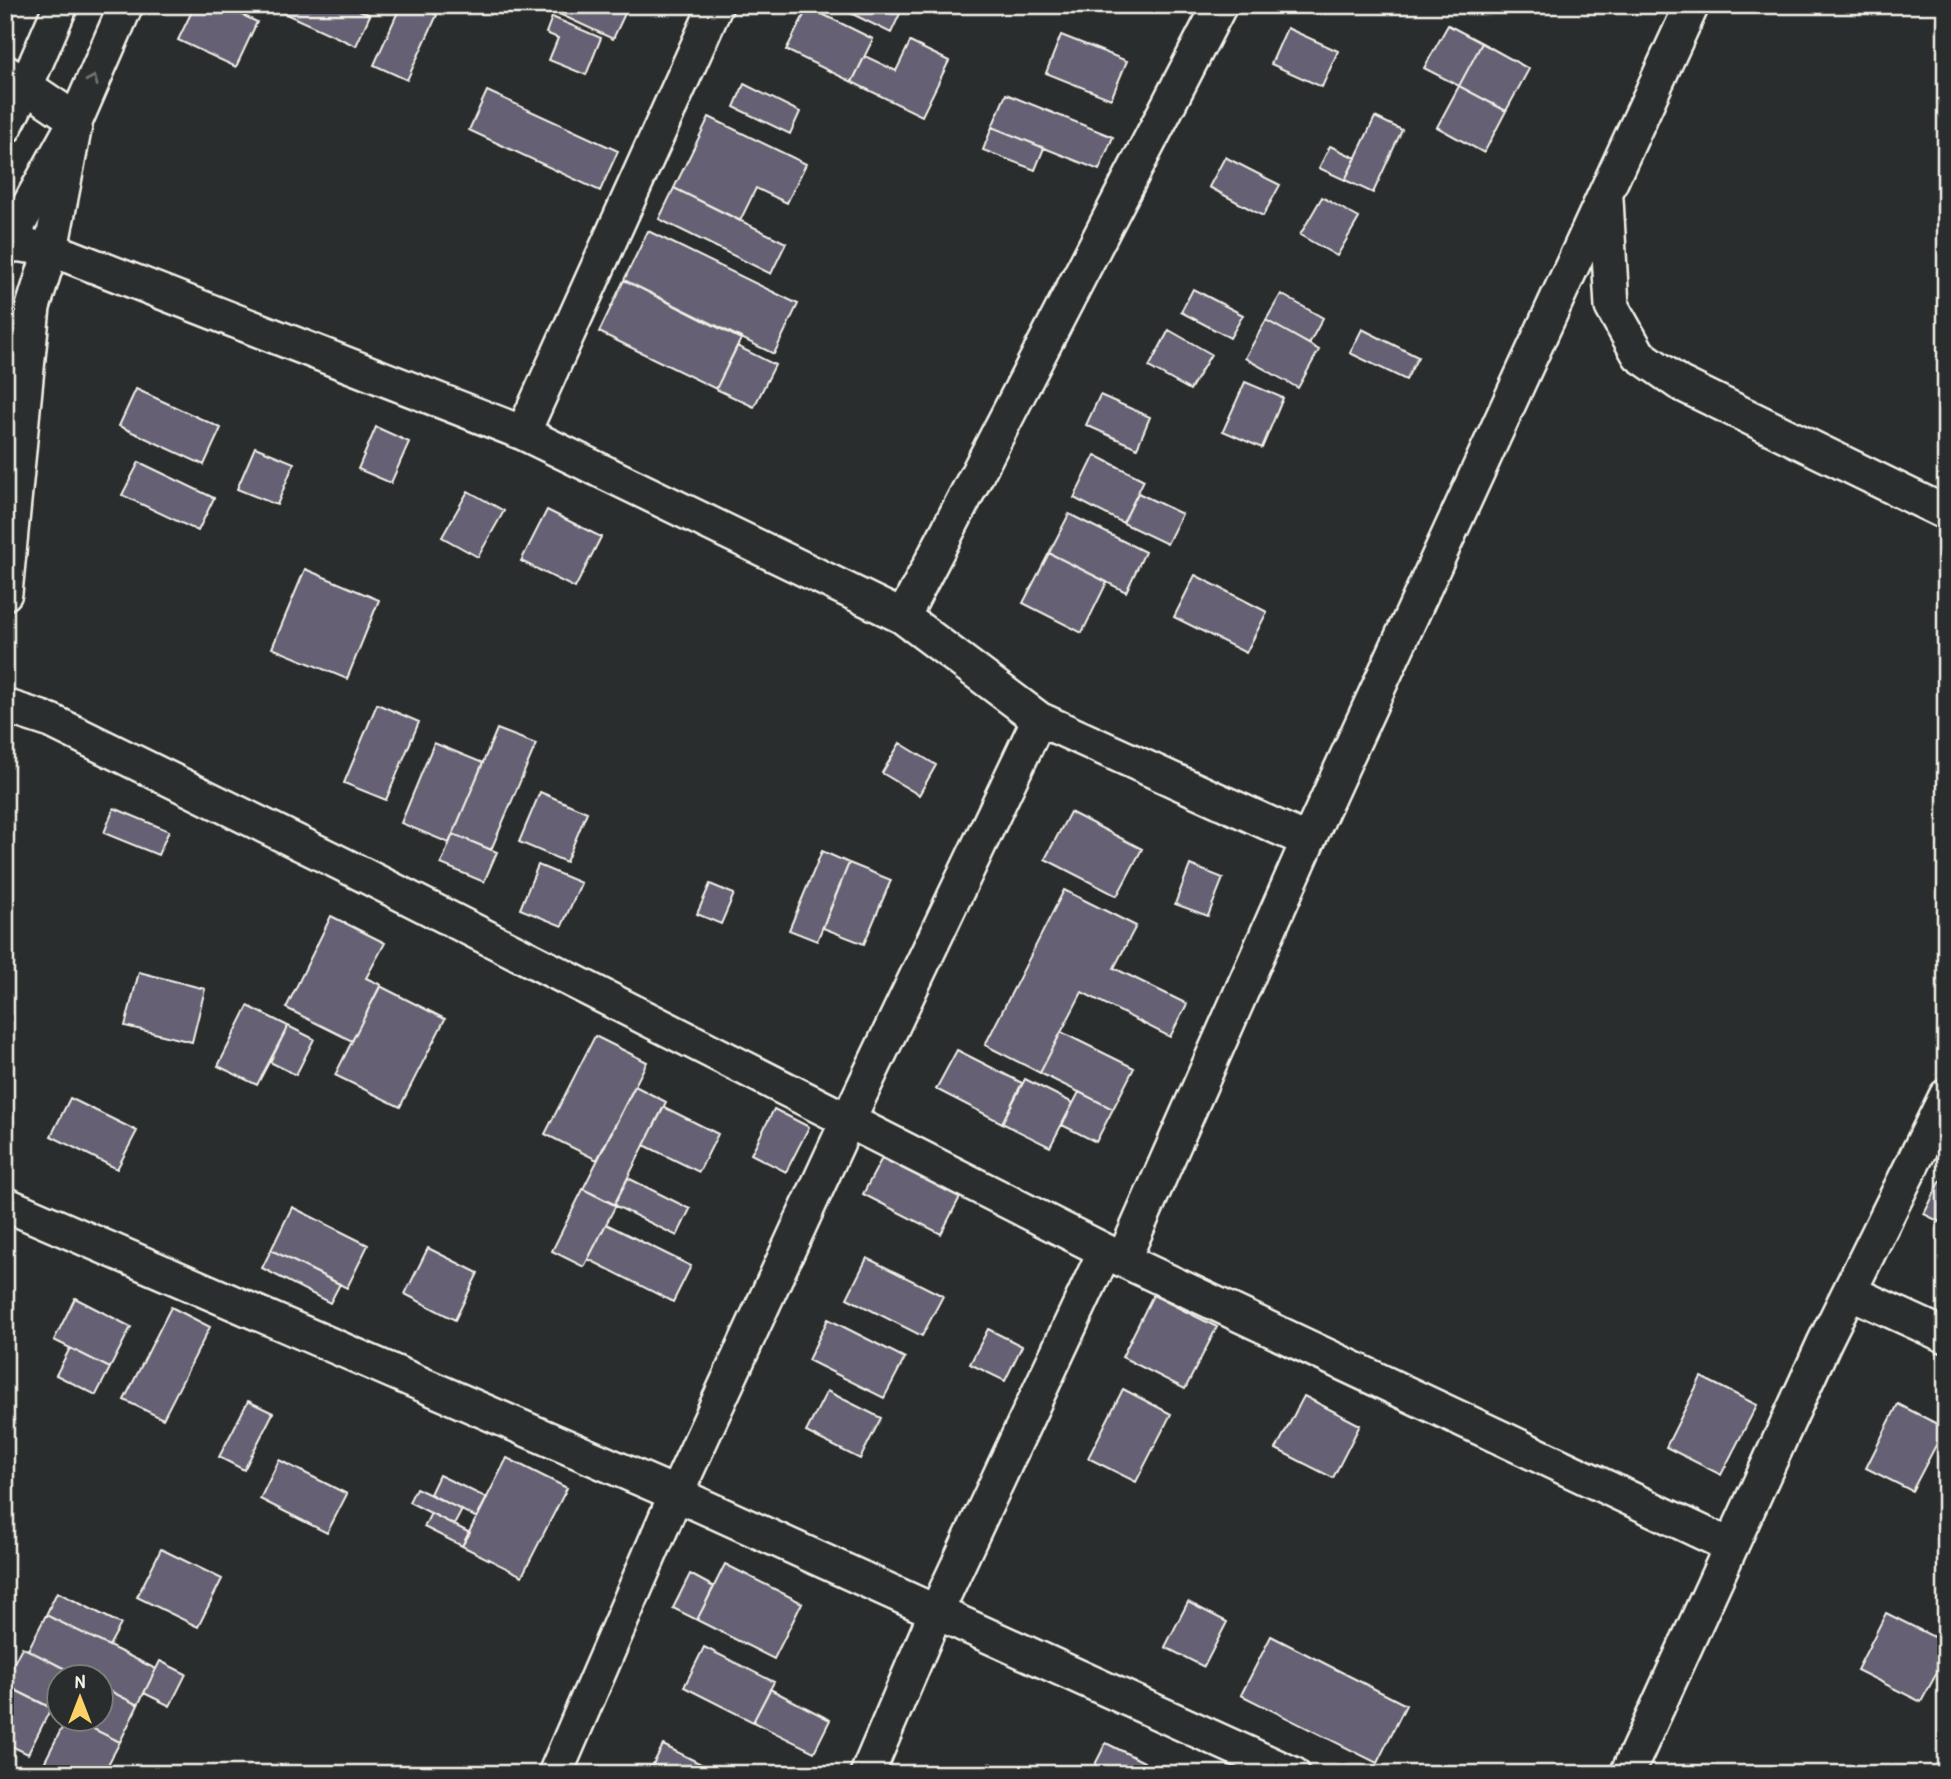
<svg xmlns="http://www.w3.org/2000/svg" width="1951" height="1779" font-family="'Patrick Hand',sans-serif">
<rect width="100%" height="100%" fill="#2a2d2e"/>
<filter id="ink" filterUnits="userSpaceOnUse"><feTurbulence type="fractalNoise" baseFrequency=".0143" numOctaves="2"/><feDisplacementMap in="SourceGraphic" scale="14" xChannelSelector="R" yChannelSelector="G"/><feConvolveMatrix kernelMatrix="1 2 1 2 8 2 1 2 1" color-interpolation-filters="sRGB"/></filter>
<g filter="url(#ink)">
<!-- building -->
<path fill="#656173" stroke="#f4f1e8" stroke-width="2" d="M195,5H222L257,22L236,67L178,40Z
M279,5H348L370,15L356,46L277,10Z
M401,5H415L437,15L407,80L374,65Z
M540,5H629L613,39Z
M834,5H904L891,33Z
M808,7L873,39L852,82L786,50Z
M552,17L601,38L586,75L549,60L558,38L546,33Z
M1448,25L1482,43L1459,86L1424,68Z
M1287,28L1338,51L1322,87L1271,64Z
M1061,35L1127,61L1111,99L1046,73Z
M910,42L949,61L922,116L852,82L865,56L896,71Z
M1482,43L1529,69L1506,111L1459,86Z
M744,84L800,112L790,134L734,107Z
M1459,86L1506,111L1484,153L1437,127Z
M487,91L618,151L600,191L469,130Z
M1006,94L1113,137L1099,170L992,127Z
M709,117L806,164L787,203L756,188L740,221L674,188Z
M1375,117L1402,130L1373,193L1345,180Z
M992,127L1044,148L1035,170L983,150Z
M1330,146L1356,158L1345,180L1319,168Z
M1225,157L1280,185L1263,216L1209,187Z
M674,188L786,243L771,274L659,219Z
M1322,197L1359,218L1337,256L1300,235Z
M648,231L798,304L774,354L624,280Z
M624,280L741,339L716,389L599,332Z
M1193,289L1243,315L1230,338L1181,312Z
M1281,294L1323,318L1309,344L1266,320Z
M1266,320L1319,350L1298,388L1245,358Z
M1362,329L1418,357L1406,380L1350,353Z
M1169,330L1211,354L1190,390L1149,367Z
M737,346L775,365L754,407L716,389Z
M1245,382L1283,398L1262,448L1223,431Z
M136,389L221,428L204,465L119,426Z
M1100,395L1150,417L1137,448L1086,425Z
M376,427L409,442L391,483L358,469Z
M255,447L294,463L277,505L237,489Z
M1095,455L1144,480L1123,523L1074,498Z
M139,462L214,498L198,531L122,495Z
M468,491L504,511L478,557L442,537Z
M1138,493L1182,514L1167,544L1123,523Z
M547,510L601,537L575,588L521,561Z
M1069,514L1145,552L1126,592L1049,553Z
M1049,553L1107,582L1082,633L1023,603Z
M305,569L379,600L347,679L272,648Z
M1195,575L1267,612L1246,653L1174,617Z
M377,704L419,722L386,800L344,783Z
M497,729L536,744L491,850L453,834Z
M434,743L483,763L449,843L401,823Z
M900,743L936,765L919,795L882,773Z
M540,792L587,812L566,862L519,842Z
M114,808L169,831L158,855L104,833Z
M1070,812L1142,849L1117,896L1045,859Z
M453,834L497,852L484,882L441,864Z
M822,851L849,863L817,941L789,930Z
M849,863L891,880L864,944L823,928Z
M538,865L581,883L562,926L520,909Z
M1190,865L1223,878L1208,916L1175,904Z
M710,884L734,894L721,924L697,914Z
M1064,890L1136,926L1114,968L1187,1004L1170,1037L1082,992L1040,1073L985,1045Z
M331,916L385,943L366,978L381,985L352,1041L286,1008Z
M139,972L205,989L192,1042L125,1026Z
M380,986L445,1019L400,1107L335,1075Z
M248,1006L288,1026L257,1085L218,1066Z
M288,1026L314,1039L296,1075L270,1062Z
M1061,1032L1134,1068L1113,1109L1040,1073Z
M595,1036L647,1062L597,1160L545,1134Z
M957,1050L1022,1083L1002,1123L936,1089Z
M1025,1079L1073,1103L1050,1147L1002,1123Z
M635,1086L666,1102L614,1205L583,1189Z
M1079,1092L1113,1109L1096,1142L1062,1125Z
M70,1098L137,1131L117,1169L51,1136Z
M664,1107L718,1134L699,1172L644,1145Z
M774,1109L809,1127L786,1172L751,1154Z
M882,1158L960,1197L941,1234L863,1194Z
M1946,1170V1225L1924,1214Z
M628,1178L690,1209L677,1236L614,1205Z
M583,1189L616,1205L584,1267L552,1251Z
M292,1207L368,1245L347,1288L271,1250Z
M606,1224L691,1266L673,1302L588,1259Z
M428,1248L478,1273L455,1320L405,1294Z
M271,1250L340,1284L330,1303L262,1268Z
M867,1258L943,1296L922,1336L847,1298Z
M1153,1295L1217,1327L1185,1389L1122,1357Z
M75,1298L131,1327L110,1368L54,1340Z
M171,1307L210,1327L163,1419L124,1400Z
M828,1319L905,1358L884,1398L808,1360Z
M988,1329L1022,1346L1005,1381L970,1364Z
M70,1348L110,1368L96,1395L56,1375Z
M1701,1377L1757,1405L1721,1475L1666,1447Z
M1123,1389L1171,1414L1136,1482L1088,1458Z
M827,1391L881,1418L860,1459L806,1432Z
M1304,1396L1360,1425L1333,1478L1276,1449Z
M248,1401L273,1413L244,1470L219,1457Z
M1898,1404L1945,1428L1912,1491L1866,1468Z
M507,1458L567,1488L522,1576L462,1546Z
M279,1460L347,1494L327,1533L260,1499Z
M439,1475L487,1498L477,1518L430,1494Z
M416,1488L462,1510L454,1525L409,1502Z
M431,1513L470,1533L462,1546L424,1527Z
M161,1549L222,1579L198,1627L137,1597Z
M725,1564L802,1603L774,1659L697,1620Z
M690,1574L714,1587L697,1620L673,1608Z
M57,1592L121,1624L109,1646L46,1615Z
M1188,1602L1227,1622L1204,1667L1165,1647Z
M1886,1613L1946,1643V1656L1921,1702L1857,1670Z
M46,1615L156,1669L138,1705L102,1687V1678H83L28,1650Z
M1271,1636L1406,1705L1377,1763L1241,1695Z
M22,1647L83,1678H60V1712L5,1685V1680Z
M704,1647L774,1682L753,1722L684,1687Z
M160,1661L186,1674L170,1706L144,1693Z
M5,1685L51,1708L28,1754L5,1743Z
M102,1687L138,1705L120,1742L75,1720H102Z
M770,1689L830,1720L814,1752L753,1722Z
M66,1720H75L120,1742L103,1774H62L43,1765Z
M1106,1743L1144,1762L1138,1774H1090Z
M663,1745L703,1765L698,1774H654L649,1772Z
M989,1763L1011,1774H984Z"/>
<g fill="none" stroke-linecap="round" stroke-linejoin="round">
<!-- street casing -->
<g stroke="#f4f1e8" stroke-width="38">
<path id="street" d="M5,72L76,120L51,249L33,307L5,593
M5,127L26,86L61,5
M1606,199L1612,307L1639,355L1679,383L1946,513
M5,243L51,249L523,433L903,617L1039,719L1308,841
M5,249L76,120L126,5
M523,433L716,5
M903,617L1220,5
M5,706L51,721L342,864L1123,1260L1731,1546
M5,1204L676,1494L1293,1774
M1123,1260L1308,841L1692,5
M1850,1292L1946,1336
M555,1774L676,1494L848,1120L1039,719
M867,1774L936,1612L1105,1251
M1627,1774L1824,1343L1946,1096"/>
</g>
<!-- street -->
<use href="#street" stroke="#2a2d2e" stroke-width="33"/>
</g>
<!-- one-way arrows -->
<defs><path id="oneway-chevron" d="M-2-3.5L2.5 0L-2 3.5" fill="none" stroke-width="1.6" stroke-linecap="round" stroke-linejoin="round" transform="scale(1.75)"/></defs>
<use stroke="#71726f" href="#oneway-chevron" transform="translate(93 80) rotate(-66)"/>
</g>
<!-- margin -->
<rect width="1951" height="1779" fill="none" stroke="#2a2d2e" stroke-width="28"/>
<rect x="14" y="14" width="1923" height="1751" fill="none" stroke="#f4f1e8" stroke-width="2.5" filter="url(#ink)"/>
<!-- north arrow -->
<g transform="translate(80 1698)"><circle r="33" fill="#2a2d2e" stroke="#7b7b78" stroke-width="2"/>
<path d="M0-5L12 26L0 18L-12 26Z" fill="#ffd166"/>
<text y="-10" font-size="19" font-weight="bold" text-anchor="middle" fill="#f4f1e8">N</text>
</g>
</svg>
